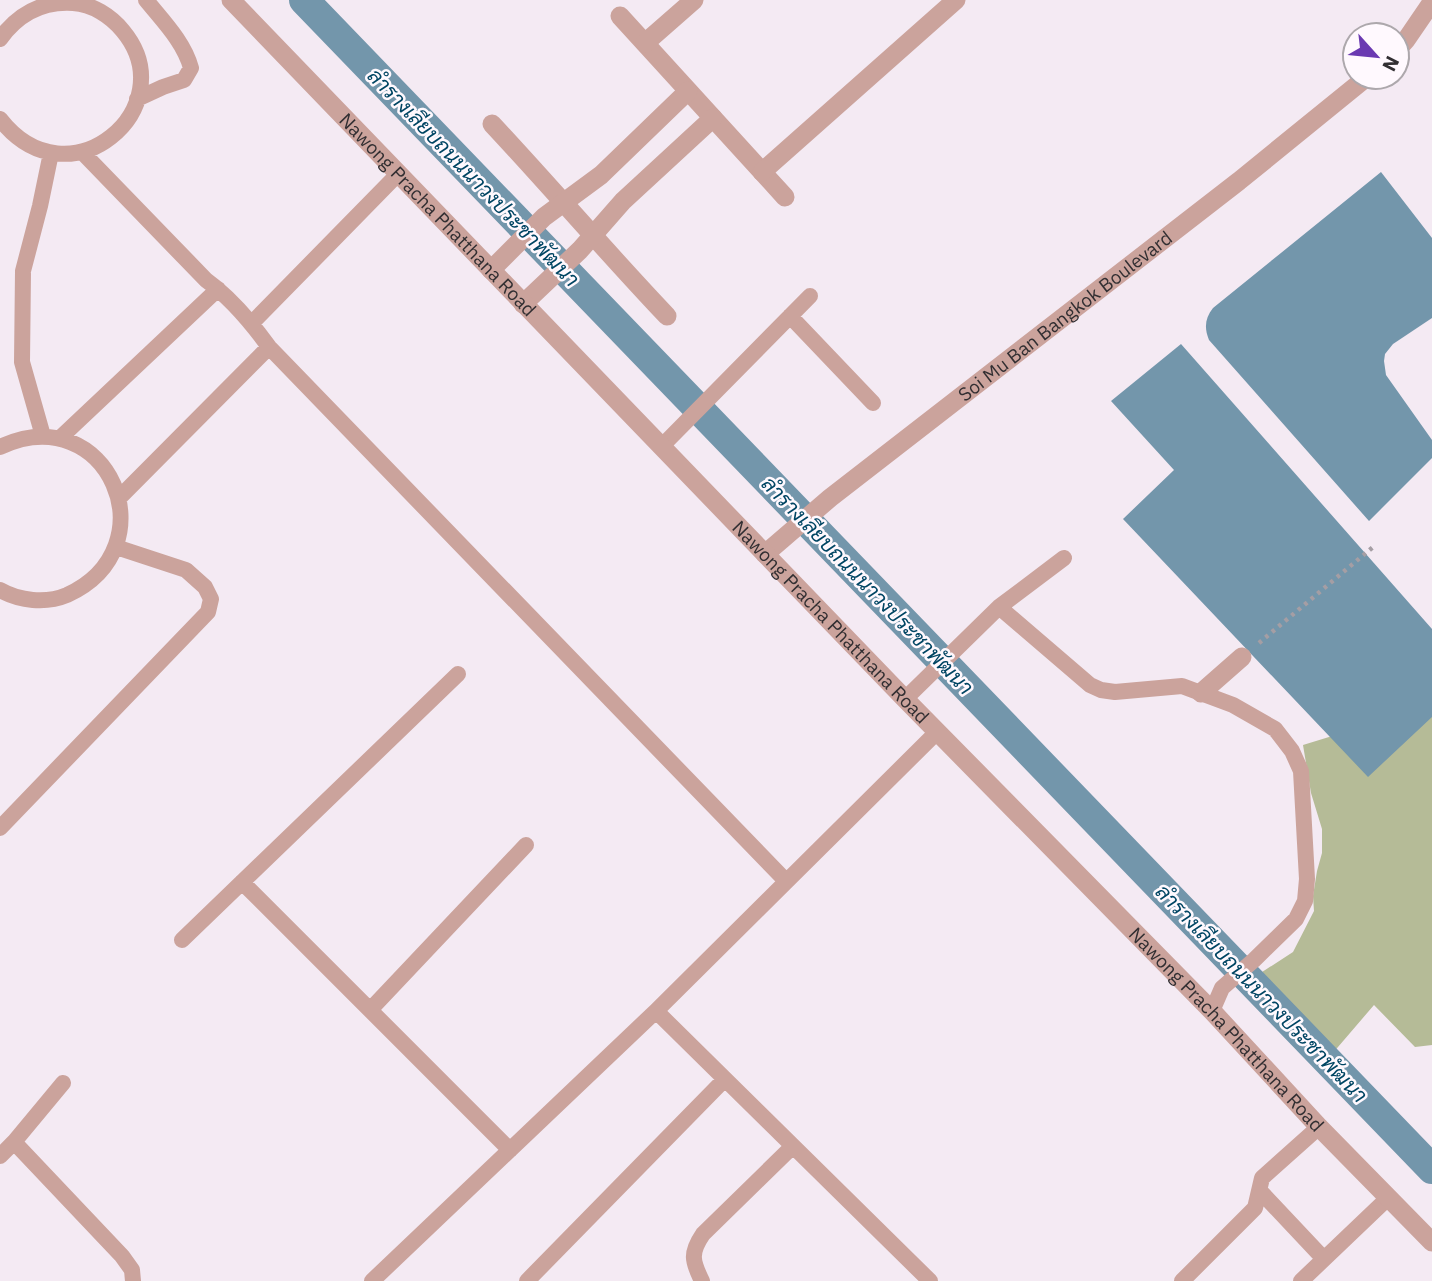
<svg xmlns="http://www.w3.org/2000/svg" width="1432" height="1281" font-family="'IBM Plex Sans',Sarabun,sans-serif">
<rect width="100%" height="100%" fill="#f4eaf3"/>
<!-- forest -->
<path fill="#b5bb97" d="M1432,669V1045L1415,1047L1374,1005L1332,1054L1259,974L1293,952L1314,911L1313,896L1317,871L1322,853V829L1311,793L1303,745L1329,737Z"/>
<!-- water -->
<path fill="#7396ab" d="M1381,172L1432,238V318L1393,344L1385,354L1384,361L1386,375L1432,440V458L1369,521L1209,340C1204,328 1205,318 1213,308Z
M1181,344L1432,629V717L1368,777L1123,519L1174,470L1111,401Z"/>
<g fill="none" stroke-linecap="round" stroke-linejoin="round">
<!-- canal -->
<path stroke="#7396ab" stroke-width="30" d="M304,0L1432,1169"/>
<!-- path -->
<path stroke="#a59ea4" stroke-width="4.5" stroke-dasharray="3.5 5" stroke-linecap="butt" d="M1259,643L1373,547"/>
<!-- service -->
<path stroke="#cba39c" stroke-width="16" d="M0,39C18,14 42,1 73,3C92,4 111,16 123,31C186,107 69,208 0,119
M137,99L163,87L184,80L191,68C184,42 163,21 146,0
M82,152L206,280C231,298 251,322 269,347L786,881
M790,316L873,403
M252,323L398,174
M43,436L22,362L23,271L40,206L51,153
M60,438L218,289
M662,446L810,296
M0,447C108,397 172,547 67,595C46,604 19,601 0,590
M119,498L269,347
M999,607L1090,685L1101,690L1115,692L1182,686L1233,705L1275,729L1292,751L1301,771L1307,879L1305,901L1296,919L1254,960L1222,988L1212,1011
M905,699L999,607L1064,558
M0,828L208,612L211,599L205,587L186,570L116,547
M242,882L510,1150
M182,940L458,674
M370,1010L526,845
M656,1011L930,1281
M14,1142L122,1256L132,1270L133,1281
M0,1156L14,1142L63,1083
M1260,1191L1324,1259
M372,1281L656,1011L937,732
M527,1281L725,1079
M702,1281C692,1261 690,1253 703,1234L793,1146
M1182,1281L1255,1208L1262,1178L1319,1127
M1301,1281L1388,1198"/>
<!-- minor -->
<g stroke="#cba39c" stroke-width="19">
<path d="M620,16L785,197"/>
<path d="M645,43L694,0"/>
<path d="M1397,50L1406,40L1432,2"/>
<path d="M492,124C551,187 607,253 667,316"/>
<path d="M762,172L956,0"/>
<path d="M491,270L544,217L601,175L688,91"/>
<path d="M523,304L580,250L623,201L713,118"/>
<path id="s1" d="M765,554L830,498L1239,181L1367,77"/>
<path d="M1201,693L1242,657"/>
</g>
<!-- tertiary -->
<path stroke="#cba39c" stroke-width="19" id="s2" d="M231,0L905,699L1212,1011L1319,1127L1432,1242"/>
</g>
<g text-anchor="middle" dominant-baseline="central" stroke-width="5" stroke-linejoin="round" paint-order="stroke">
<!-- street labels -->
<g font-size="19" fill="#322f32" stroke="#fff9fe">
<text stroke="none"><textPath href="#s2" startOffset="298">Nawong Pracha Phatthana Road</textPath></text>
<text stroke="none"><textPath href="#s1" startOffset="383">Soi Mu Ban Bangkok Boulevard</textPath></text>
<text stroke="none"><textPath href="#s2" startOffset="864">Nawong Pracha Phatthana Road</textPath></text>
<text stroke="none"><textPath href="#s2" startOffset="1432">Nawong Pracha Phatthana Road</textPath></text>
</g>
<!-- water labels -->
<g font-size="21" font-style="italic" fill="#004563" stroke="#fff9fe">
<text transform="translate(474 177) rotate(46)">ลำรางเลียบถนนนาวงประชาพัฒนา</text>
<text transform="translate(868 585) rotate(46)">ลำรางเลียบถนนนาวงประชาพัฒนา</text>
<text transform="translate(1262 993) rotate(46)">ลำรางเลียบถนนนาวงประชาพัฒนา</text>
</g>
</g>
<!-- north arrow -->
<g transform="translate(1376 56) rotate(117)"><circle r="33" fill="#fff9fe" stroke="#ada8ac" stroke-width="2"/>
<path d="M0-5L12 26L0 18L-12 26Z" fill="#6a39b1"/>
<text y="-10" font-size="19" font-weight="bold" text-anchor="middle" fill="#322f32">N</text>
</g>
</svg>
